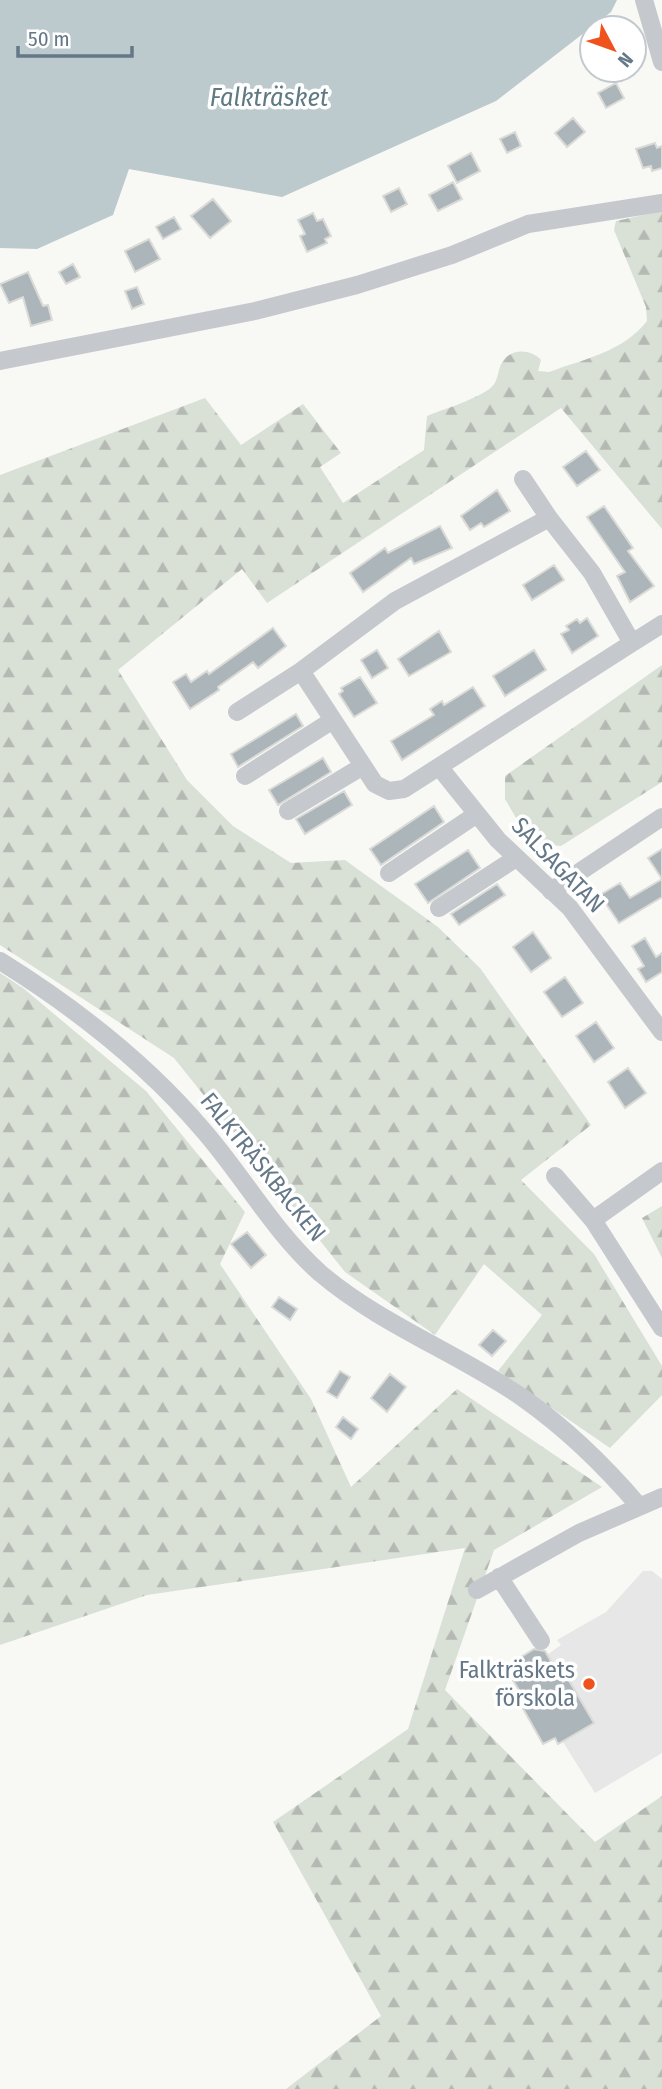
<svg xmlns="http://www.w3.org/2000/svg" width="662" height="2089" font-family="'Fira Sans Condensed',sans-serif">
<defs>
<pattern id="forest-firs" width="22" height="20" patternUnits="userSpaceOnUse" patternTransform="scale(1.75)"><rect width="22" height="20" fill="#d9e0d6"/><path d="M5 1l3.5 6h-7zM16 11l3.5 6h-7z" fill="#b4bab3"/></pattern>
</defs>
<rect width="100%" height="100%" fill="#f8f8f5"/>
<!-- built -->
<path fill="#e6e7e6" d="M643,1571H652L662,1579V1753L595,1793L563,1742L558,1744L554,1738L543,1744L521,1705L526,1702L505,1667L541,1645L547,1655L561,1645L557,1640L606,1612Z"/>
<!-- forest -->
<path fill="url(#forest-firs)" d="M662,211V529L561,408L267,603L242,569L118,670L187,780L233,826L291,863L345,860L438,927L480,968L591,1125L521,1180L594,1254L662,1366V1395L610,1448L498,1371L542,1315L484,1264L435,1335L345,1272L174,1058L0,945V475L205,398L241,445L303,404L341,453L320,467L343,503L424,450L427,416C447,408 471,401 488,390C500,382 496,372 503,361C512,348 531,349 541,360L538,371L549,372C584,359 623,352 647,321L646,307L614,230L616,221Z
M662,665V782L561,846L531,843L505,799V776Z
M0,973L23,988L146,1091L245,1212L220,1264L311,1399L351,1487L457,1389L602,1487L494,1550L445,1690L595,1842L662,1796V2089H286L381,2016L273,1822L408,1729L465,1548L147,1595L0,1645Z
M662,1206V1258L642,1218Z"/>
<!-- water -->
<path fill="#bcc9cd" d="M0,0H617L611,12L496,101L282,197L129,169L113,215L37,249L0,248Z"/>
<!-- building -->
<path fill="#acb5ba" stroke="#dadad7" stroke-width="2" d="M616,83L624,98L606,108L598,93Z
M573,118L585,132L567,147L555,133Z
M515,132L521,146L507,153L500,139Z
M655,143L657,148L662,146V168L652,171L651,166L643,168L636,149Z
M471,153L480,171L457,183L448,166Z
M453,182L462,199L438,211L429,195Z
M399,188L407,204L391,212L383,196Z
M213,199L231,221L210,238L191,216Z
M313,213L317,221L323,219L331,236L325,239L327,243L307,252L300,236L305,234L298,220Z
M174,217L181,229L163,239L156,227Z
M149,239L160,259L135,272L125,251Z
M73,264L80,277L66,284L59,272Z
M28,272L43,306L48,305L52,320L31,326L23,297L9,303L0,284Z
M137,287L144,304L132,309L125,291Z
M586,451L600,470L577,486L563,467Z
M497,490L510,511L484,527L481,523L470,530L461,516Z
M604,506L633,548L628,551L654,586L630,602L617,576L625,572L587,517Z
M440,526L452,548L414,564L411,558L363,592L350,573L385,548L388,553Z
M554,565L564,580L532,600L523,585Z
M587,618L598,636L572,653L561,634L569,630L566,626L577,619L580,623Z
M273,628L286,646L258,668L253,662L218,687L219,690L190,709L173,682L186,674L191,682L207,671L209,674Z
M439,631L451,652L409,676L398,659Z
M377,650L388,668L372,678L361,660Z
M534,650L546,670L505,696L493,676Z
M360,677L377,703L354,717L339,694L343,691L341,688Z
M473,687L485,706L402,760L391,741L434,715L430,709L442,701L444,705Z
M296,714L303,726L238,767L231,754Z
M323,758L331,772L278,805L269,790Z
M344,791L352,805L305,834L296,819Z
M434,806L444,822L381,865L370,849Z
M662,849V897L619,923L600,895L620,883L630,898L662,879L648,858Z
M468,850L480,868L428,903L415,884Z
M497,884L505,895L459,925L451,914Z
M533,932L551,958L531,972L513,947Z
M645,938L656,957L662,953V972L646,982L638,969L644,966L632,946Z
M565,977L583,1003L562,1017L544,992Z
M596,1022L614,1048L594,1062L576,1036Z
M628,1068L646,1093L625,1108L608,1082Z
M247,1232L266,1255L251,1268L231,1244Z
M279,1297L297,1309L290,1320L272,1307Z
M493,1330L506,1341L492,1356L479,1345Z
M340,1371L350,1377L337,1398L327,1392Z
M390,1374L406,1387L387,1412L371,1398Z
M343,1417L358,1429L351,1439L336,1427Z
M534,1649L545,1651L563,1682L568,1679L594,1723L558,1744L555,1738L543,1744L521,1705L526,1702L505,1667Z"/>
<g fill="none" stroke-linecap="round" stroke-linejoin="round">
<!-- minor -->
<path stroke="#c5c9cd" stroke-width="18" d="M644,0L662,62
M0,361L255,311L357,285L452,255L528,224L662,203
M523,479L549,518
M549,518L592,573L632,643L404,789L389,791L375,784L301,671L395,601Z
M632,643L662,624
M237,712L301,671
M440,768L498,840L570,908L662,1032
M245,776L333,720
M288,811L363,766
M389,873L477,814
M551,891L662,817
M439,908L516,858
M0,961C74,1007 147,1064 203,1130C244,1177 273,1231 320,1273C381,1325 458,1353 523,1398C567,1429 604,1465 639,1506
M555,1176L593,1220L662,1328
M593,1220L662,1171
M499,1577L541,1641
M477,1590L579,1533L662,1497"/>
</g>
<!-- markers -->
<circle fill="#f0521d" stroke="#fff" stroke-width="2.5" cx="589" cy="1684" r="7"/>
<g text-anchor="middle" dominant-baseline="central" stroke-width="7" stroke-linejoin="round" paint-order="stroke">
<!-- street labels -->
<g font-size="24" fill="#657888" stroke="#fff">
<text transform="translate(558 865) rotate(46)">SALSAGATAN</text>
<text transform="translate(263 1167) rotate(51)">FALKTRÄSKBACKEN</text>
</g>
<!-- poi labels -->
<g font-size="24" fill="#657888" stroke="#fff" text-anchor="end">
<text x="575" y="1670">Falkträskets<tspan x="575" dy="28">förskola</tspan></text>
</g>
<!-- water labels -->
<g font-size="26" font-style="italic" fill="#607a84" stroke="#fff">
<text x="269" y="97">Falkträsket</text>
</g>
</g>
<!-- north arrow -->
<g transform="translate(613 49) rotate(131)"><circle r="33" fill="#ffffff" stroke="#c1c9cf" stroke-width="2"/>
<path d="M0-5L12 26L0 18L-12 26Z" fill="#f0521d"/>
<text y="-10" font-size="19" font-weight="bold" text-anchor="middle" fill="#657888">N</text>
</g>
<!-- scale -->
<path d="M18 46v10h114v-10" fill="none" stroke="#657888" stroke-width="3.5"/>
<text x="28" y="46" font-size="21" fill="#657888" stroke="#ffffff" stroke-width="5" paint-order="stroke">50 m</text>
</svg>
